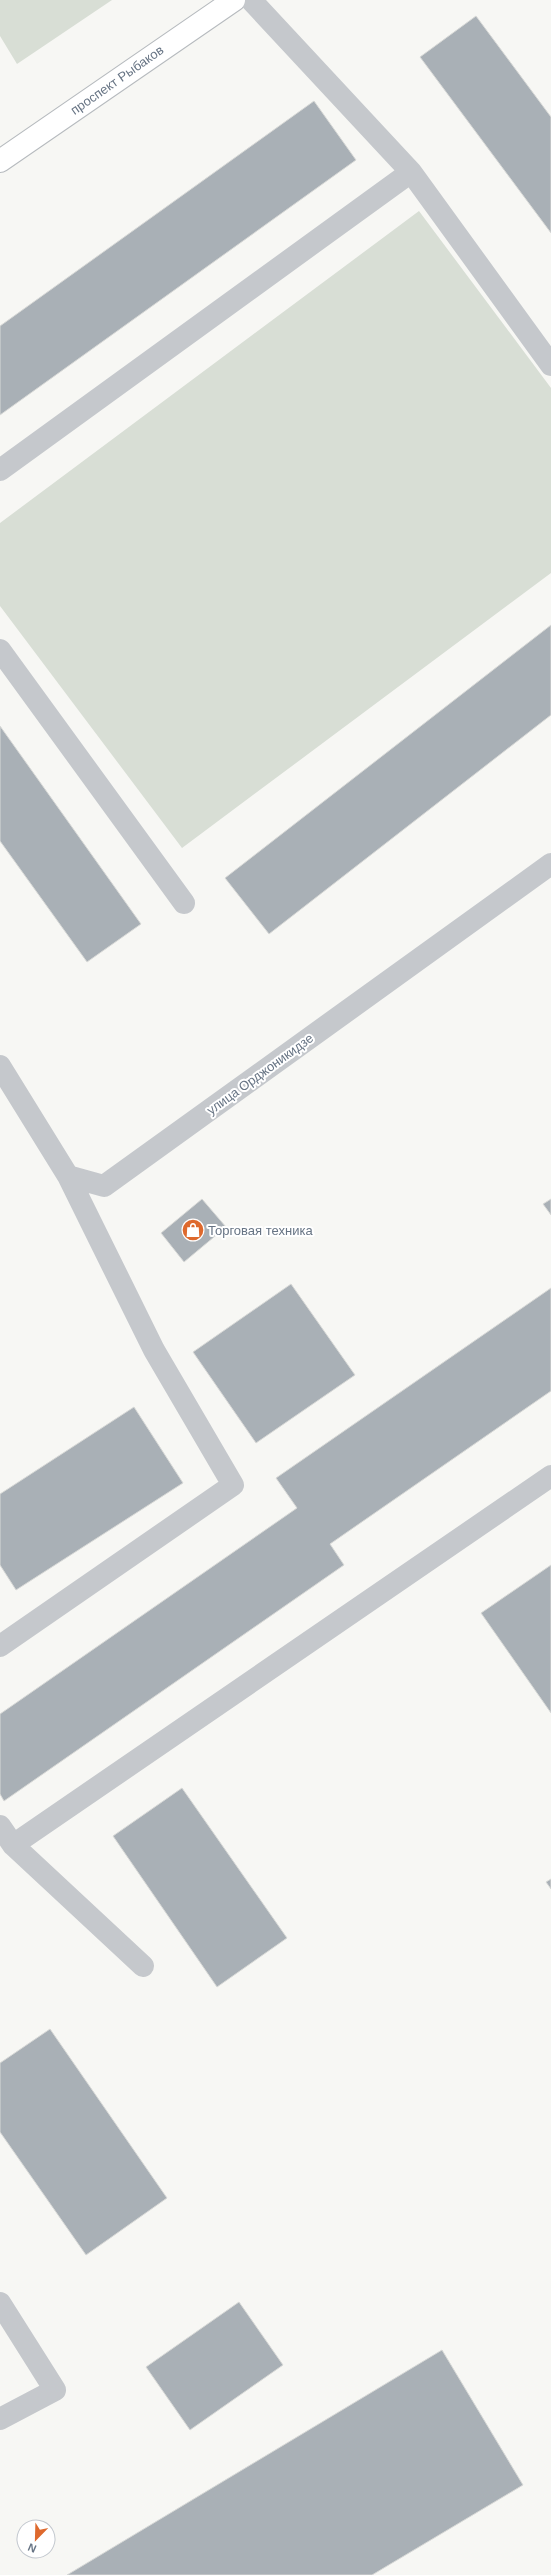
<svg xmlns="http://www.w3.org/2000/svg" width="551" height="2575" font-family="Arial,sans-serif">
<rect width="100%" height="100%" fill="#f7f7f4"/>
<!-- green -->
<path fill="#d8ded5" d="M0,0H112L17,64L0,36Z
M419,211L551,388V573L182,848L0,606V523Z"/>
<!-- building -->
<path fill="#a9b0b6" stroke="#d8d9d7" d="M476,16L551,117V233L420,57Z
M314,101L356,160L0,415V326Z
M551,625V715L269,934L225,878Z
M0,726L141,924L87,962L0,841Z
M202,1199L226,1227L184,1262L161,1233Z
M551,1199V1215L543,1204Z
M291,1284L355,1375L256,1443L193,1352Z
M551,1288V1391L330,1544L344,1565L4,1801L0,1794V1714L297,1508L276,1478Z
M134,1407L183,1483L16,1590L0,1565V1494Z
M551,1565V1713L481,1613Z
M182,1788L287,1938L217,1987L113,1836Z
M551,1879V1889L546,1882Z
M50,2029L167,2198L86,2255L0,2132V2063Z
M239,2302L283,2365L190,2430L146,2367Z
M442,2350L523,2485L372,2575H67Z"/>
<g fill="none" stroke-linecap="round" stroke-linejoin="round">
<!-- major casing -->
<g stroke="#b6babe" stroke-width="24">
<path id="major" d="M0,161L234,0"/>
</g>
<!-- minor -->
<path stroke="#c5c8cc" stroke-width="22" d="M411,172L551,365
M0,470L411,172L251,0
M0,650L184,903
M0,1066L68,1176L104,1186L551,864
M0,1646L233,1485L154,1350L68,1176
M0,1826L13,1845L143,1966
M13,1845L551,1476
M0,2303L55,2390L0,2419"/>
<!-- major -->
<use href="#major" stroke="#fff" stroke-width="22"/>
</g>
<!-- icons -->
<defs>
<g id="shop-disc" transform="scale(1.15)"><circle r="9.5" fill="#de692d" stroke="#fff"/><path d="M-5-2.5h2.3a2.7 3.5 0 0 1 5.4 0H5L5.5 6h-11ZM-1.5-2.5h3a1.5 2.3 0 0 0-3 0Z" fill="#fff"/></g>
</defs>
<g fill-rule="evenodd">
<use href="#shop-disc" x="193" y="1230"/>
</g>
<g text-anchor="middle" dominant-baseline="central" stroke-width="4" stroke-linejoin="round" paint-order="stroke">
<!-- street labels -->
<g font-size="13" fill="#677484" stroke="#fff">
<text transform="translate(117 80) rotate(-35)">проспект Рыбаков</text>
<text transform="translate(260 1074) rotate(-36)">улица Орджоникидзе</text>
</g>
<!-- poi labels -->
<g font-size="13" fill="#677484" stroke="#fff" text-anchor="start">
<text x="208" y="1230">Торговая техника</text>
</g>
</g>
<!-- north arrow -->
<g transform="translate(36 2539) rotate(203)"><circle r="19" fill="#ffffff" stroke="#c2c7ce"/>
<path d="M0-3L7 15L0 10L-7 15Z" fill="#de692d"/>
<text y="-6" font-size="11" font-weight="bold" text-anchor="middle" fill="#677484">N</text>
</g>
</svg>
